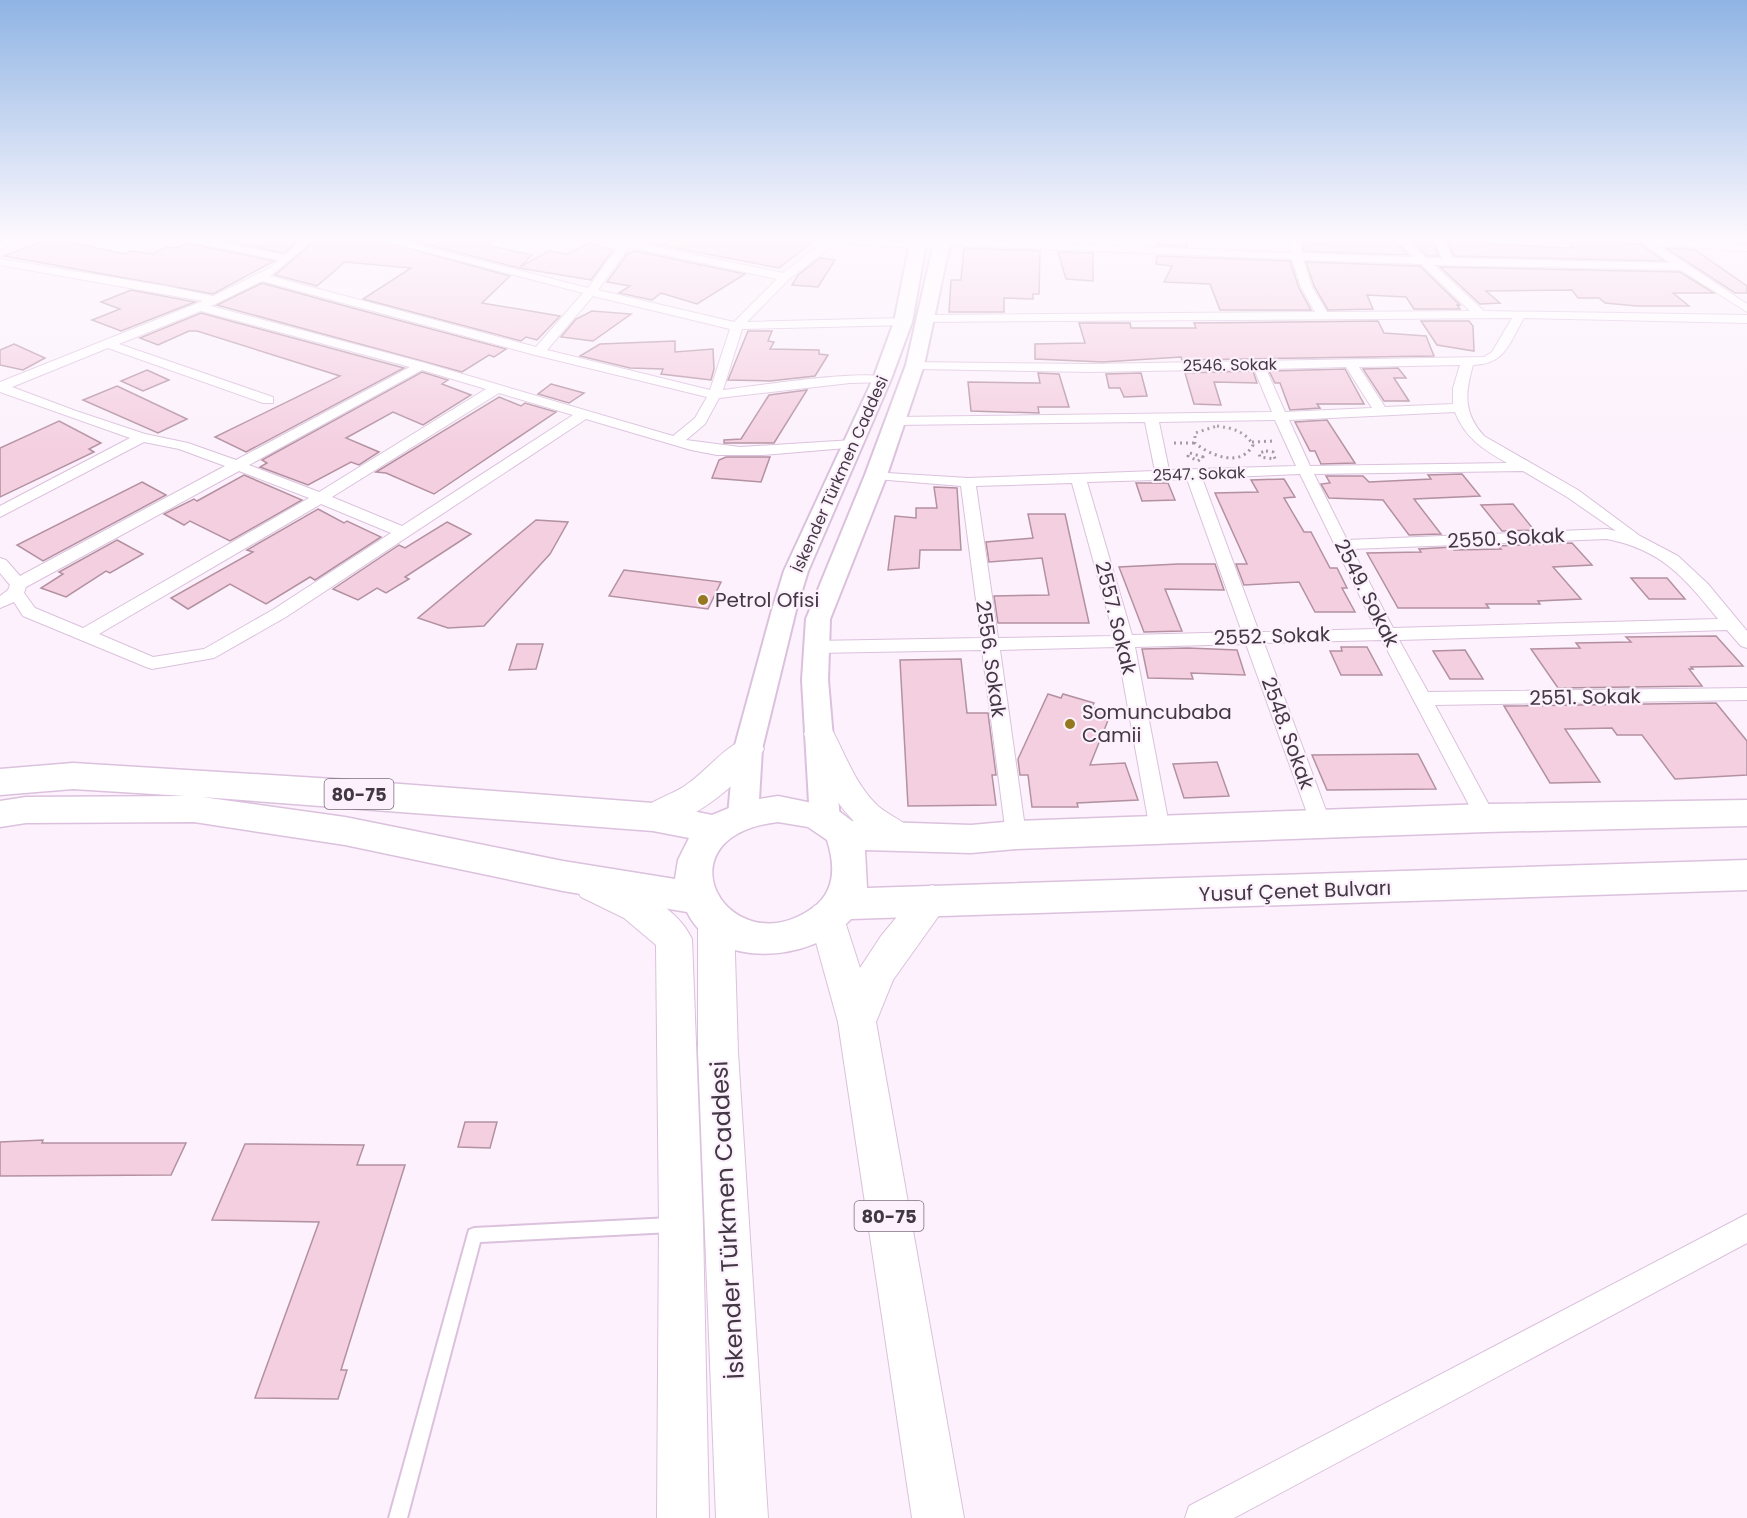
<svg xmlns="http://www.w3.org/2000/svg" width="1747" height="1518" font-family="Poppins,sans-serif">
<rect width="100%" height="100%" fill="#fcf1fc"/>
<!-- building -->
<path fill="#f4cfe0" stroke="#b391a1" stroke-width="1.5" d="M52,238L124,254L131,251L153,254L167,247L177,248L187,243L274,261L213,294L4,256Z
M238,238H300L284,253L230,242Z
M318,238H371L510,276L482,303L560,316L537,340L526,337L521,341L363,299L411,268L345,262L317,286L275,275Z
M402,238H498L485,245L532,255L520,267L549,251L567,254L590,243L613,250L591,280L519,268Z
M660,238H817L779,268L650,243Z
M1157,238H1187V247L1157,245Z
M1329,238L1395,242L1408,255L1304,251L1303,242L1329,244Z
M1410,238H1431L1439,256H1427Z
M1446,238H1475L1487,244L1574,248L1564,238H1622L1630,244H1640L1664,261L1454,256Z
M964,248L1040,251L1039,294H1033V299L1004,298V312H949L951,280H961Z
M1666,248L1695,250L1747,286V293H1735Z
M635,251L745,274L697,304L661,293L652,300L619,293L630,286L607,282L627,254Z
M1058,252L1093,253V281L1066,279Z
M1157,256L1290,261L1299,288L1311,310H1220L1210,284L1164,282L1172,266L1156,264Z
M820,258L835,260L818,287L792,285L798,275Z
M1306,262L1420,266L1460,305H1457L1460,309H1414L1406,297L1367,295L1373,309L1328,310L1314,286Z
M1440,267L1680,272L1714,293H1673L1689,306H1637L1605,303L1599,298H1578L1572,290L1486,291L1500,303L1480,304Z
M262,283L349,307L506,349L494,357L489,355L462,372L217,305Z
M131,290L195,302L121,331L92,320L120,309L101,302Z
M592,311L631,314L593,341L561,337L576,319Z
M201,313L404,368L246,452L215,437L340,376L197,331H189L158,345L140,338Z
M1378,321L1384,333L1426,336L1434,356L1182,360L1181,357L1103,362L1035,359V344L1085,343L1079,323H1130L1131,328H1196L1194,323Z
M1421,321H1469L1473,326L1474,351L1437,345Z
M748,331H772L768,341L774,342L770,349L819,350V354L828,355L815,376L770,381L728,380Z
M675,341V352L713,349L714,369L711,380L661,374L663,369L630,368L580,356L600,344Z
M14,344L45,358L23,370L0,365V350Z
M1398,368L1406,378H1394L1409,401H1384L1363,369Z
M1345,369L1364,404H1317L1320,408L1290,410L1280,383H1275L1269,371Z
M147,370L169,380L143,391L121,381Z
M1253,371L1257,383L1214,382L1221,405L1194,404L1185,373Z
M422,372L448,380L442,384L471,395L423,425L393,412L346,438L379,452L359,465L351,462L308,485L260,467L267,463L262,460Z
M1038,373L1059,374L1069,407H1038L1039,413L971,411L968,382L1040,383Z
M1141,373L1147,396L1124,397L1120,388H1109L1106,374Z
M551,384L584,393L569,403L538,394Z
M117,386L187,419L158,433L83,400Z
M807,390L774,443H724V440L741,439L769,395Z
M499,397L521,406L525,403L556,412L434,494L386,473L376,472Z
M1327,420L1355,463L1321,464L1315,451H1310L1295,422Z
M59,421L101,443L89,449L94,452L0,497V448Z
M726,457H770L761,482L712,478L719,460Z
M1462,474L1480,496L1414,499L1441,534L1409,535L1383,500L1329,498L1321,484L1330,483L1326,476H1363L1369,482L1431,479L1428,475Z
M244,475L302,500L230,541L190,521L184,525L164,514L194,499L197,501Z
M1284,479L1295,497L1284,498L1304,532H1311L1330,568H1337L1347,588H1342L1355,612H1315L1299,582L1244,585L1236,564H1247L1215,493L1258,492L1251,480Z
M142,482L166,495L43,561L17,545Z
M1136,483H1168L1175,500L1142,501Z
M934,487L957,488L961,550H920L919,568L888,570L895,516L916,518V508H937Z
M1513,504L1534,530L1502,531L1481,505Z
M318,509L344,523L347,521L381,537L315,580L310,577L266,604L230,584L188,609L171,598L253,552L247,550Z
M1028,514H1065L1089,623H998L994,596L1049,595L1042,558L989,562L986,542L1033,538Z
M536,520L568,522L550,554L484,626L448,628L418,618Z
M447,522L471,534L405,577L409,579L386,593L377,588L358,600L333,589L399,545L405,548Z
M117,540L143,554L110,573L106,571L66,597L41,588L63,574L59,572Z
M1572,543L1592,565L1553,567L1581,599L1538,601L1540,604H1486L1489,608H1398L1367,553L1421,552L1419,549L1452,547L1454,550L1501,549L1498,546Z
M1178,564H1215L1224,590L1165,589L1182,631L1144,632L1119,567Z
M624,570L721,582L708,609L609,596Z
M1631,578H1667L1685,599H1649Z
M1716,636L1743,666L1691,667L1693,669H1689L1702,686L1558,688L1531,649L1580,648L1576,643L1631,642L1626,637Z
M517,644H543L536,669L509,670Z
M1341,647H1367L1382,675H1341L1330,651H1342Z
M1188,648L1237,650L1245,675L1191,673L1193,679L1148,678L1142,649Z
M1465,650L1483,679H1450L1433,651Z
M961,659L967,713H988L996,775H992L996,805L908,806L900,660Z
M1048,694L1061,698L1063,694L1094,703L1092,707L1111,713L1090,765L1125,763L1138,800L1077,803L1078,807H1032L1028,775H1020L1018,759Z
M1716,703L1747,741V775L1675,779L1642,735H1617L1612,728L1565,729L1600,782L1550,783L1504,706Z
M1418,754L1436,789L1327,790L1312,755Z
M1217,762L1229,796L1184,798L1173,764Z
M465,1122H497L490,1148L458,1147Z
M43,1140L42,1143H186L171,1175L0,1176V1142Z
M245,1144L364,1145L357,1165H405L341,1370H347L338,1399L255,1398L319,1222L212,1220Z"/>
<g fill="none" stroke-linecap="round" stroke-linejoin="round">
<!-- lane casing -->
<g stroke="#dbc1dd" stroke-width="4">
<path id="lane" d="M671,1218L676,1220L678,1225L676,1230L671,1232L480,1242L407,1518H389L469,1230L474,1228Z"/>
</g>
<!-- street casing -->
<g stroke="#dbc1dd" stroke-width="2">
<path id="street" d="M10,238H25L0,249V242Z
M172,238H196L285,255L304,238H316L270,276L536,347L583,293L373,238H392L588,288L619,245L595,238H635L633,242L783,273L830,238L939,244V240L943,239L1291,253L1290,238H1300L1302,253L1414,257L1394,238H1405L1426,258H1442L1433,238H1443L1453,258L1671,263L1635,238L1747,245V251L1658,245L1747,304V312L1681,270L1434,265L1484,311L1747,315V323L1524,318C1509,343 1506,364 1473,365C1465,393 1463,413 1484,436L1578,490L1640,536L1678,556L1708,584L1747,631V648L1741,646L1727,630L1399,640L1428,692L1747,688V700L1435,705L1496,818L1493,824L1486,826L1479,824L1382,640L1264,643L1331,824L1328,830L1321,832L1314,830L1311,824L1246,644L1135,647L1170,830L1167,836L1160,838L1153,836L1150,830L1117,647L1000,650L1026,835L1023,841L1016,843L1009,841L1006,835L982,650L815,653L806,647L815,641L981,638L961,486L876,479L869,475L871,472L968,478L1155,471L1145,422L896,425L889,421L896,417L1272,412L1254,369L1091,372L915,369L909,365L911,362L1091,364L1484,357L1492,352L1512,318L924,322L922,319L928,315L1315,312L1301,287L1292,259L946,245V249L942,250L836,243L789,279L747,322L903,318L907,319V325L742,329L723,390C748,387 876,367 888,379L887,382L850,383L719,398L705,424L686,440L740,447L853,440L858,441V447L763,455H717L691,450L586,419L286,617L214,658L152,669L146,667L23,616L14,602L0,608V596L8,590L10,585L0,573V558L6,560L20,576L225,466L179,449L144,442L0,517V506L130,438L0,392V382L203,301L0,265V259L165,286L213,296L270,268L279,260ZM629,247L777,279L734,322L598,290ZM1303,260L1421,264L1470,311L1327,312L1312,287ZM262,281L535,355L707,397L695,418L673,436L425,363L211,306ZM593,296L730,329L710,390L547,350ZM201,311L410,367L236,460L188,443L145,434L76,411L12,387L108,348L263,403H273V397L119,344ZM1460,365L1453,388V404L1385,407L1359,367ZM1346,367L1372,408L1285,412L1266,369ZM422,370L486,389L319,492L249,465ZM499,393L573,415L402,526L332,497ZM1455,412C1465,438 1484,450 1507,463L1310,466L1289,420ZM1275,420L1296,466L1169,470L1159,422ZM239,471L309,498L83,628L35,608L24,593L26,587ZM1523,471L1567,497L1616,531L1607,529L1347,540L1314,474ZM1300,474L1376,629L1259,632L1202,478ZM1187,479L1242,632L1132,635L1087,482ZM1072,483L1114,636L998,638L976,486ZM321,504L391,533L274,609L204,649L153,657L99,634ZM1607,539C1662,550 1684,577 1718,619L1393,628L1352,549Z
M1747,1214V1243L1234,1518H1185L1189,1506Z"/>
</g>
<!-- secondary casing -->
<g stroke="#dbc1dd" stroke-width="4">
<path id="secondary" d="M911,238H927L912,322L891,379L808,571L796,610L762,749L758,816L754,824L743,828L732,824L728,816L734,749L772,610L784,571L873,379L894,322Z
M935,238H951L924,365L887,475L830,619L828,680L840,820L836,828L825,832L814,828L810,820L802,680L806,619L865,475L906,365Z"/>
</g>
<!-- primary casing -->
<g stroke="#dbc1dd" stroke-width="2">
<path id="primary" d="M819,723L830,726C845,753 855,785 878,806C892,818 909,822 918,838L913,847C897,853 889,847 875,838C835,812 823,776 804,734L808,726Z
M748,738L759,741L764,749C747,779 677,838 641,826L636,817C645,801 671,796 686,785C707,771 725,745 748,738Z
M593,872C629,885 675,903 692,939L703,1225L709,1518H657L659,1225L656,945L624,918L581,897L575,887L581,877Z
M932,885L945,890L950,900L893,980L876,1022L964,1518H912L838,1022L809,917L814,906L827,902L840,906L860,968L881,936L919,890Z
M716,907L729,911L734,922L738,1052L768,1518H716L698,1052V922L703,911Z"/>
</g>
<!-- highway casing -->
<g stroke="#dbc1dd" stroke-width="3">
<path id="highway" d="M73,763L334,779L653,803L712,815L746,801L778,796L827,806L840,812L852,821L971,825L1016,821L1486,804L1747,800V826L1486,832L1016,849L971,853L865,850L867,888L1747,860V890L851,919C812,962 716,971 687,912L563,891L345,845L194,822L26,823L0,827V801L26,797L185,796L73,789L0,795V769ZM202,797L653,831L689,838L678,860L675,879L563,861L345,817ZM778,822L808,827L827,840C835,865 836,890 814,907C730,969 653,837 778,822Z"/>
</g>
<!-- path -->
<path stroke="#a297a2" stroke-width="3" stroke-dasharray="2 4" stroke-linecap="butt" d="M1217,426C1232,428 1245,431 1253,445C1241,468 1211,456 1195,443V433Z
M1252,442L1274,441
M1174,443H1195
M1266,451L1273,452L1275,459L1260,457L1259,453Z
M1190,453L1203,457L1198,461L1188,456Z"/>
<!-- lane -->
<use href="#lane" fill="#fff" fill-rule="evenodd"/>
<!-- street -->
<use href="#street" fill="#fff" fill-rule="evenodd"/>
<!-- secondary -->
<use href="#secondary" fill="#fff" fill-rule="evenodd"/>
<!-- primary -->
<use href="#primary" fill="#fff" fill-rule="evenodd"/>
<!-- highway -->
<use href="#highway" fill="#fff" fill-rule="evenodd"/>
</g>
<!-- sky -->
<linearGradient id="sky" x2="0" y2="1"><stop stop-color="#8fb4e4"/><stop offset="0.53" stop-color="#fef9fe"/><stop offset="1" stop-color="#fef9fe" stop-opacity="0"/></linearGradient>
<rect width="1747" height="451" fill="url(#sky)"/>
<!-- markers -->
<g fill="#967821" stroke="#fcf1fc" stroke-width="2">
<circle cx="703" cy="600" r="6"/>
<circle cx="1070" cy="724" r="6"/>
</g>
<g text-anchor="middle" dominant-baseline="central" stroke-width="4.5" stroke-linejoin="round" paint-order="stroke">
<!-- far-street labels -->
<g font-size="16" fill="#423843" stroke="#fcf1fc">
<text transform="translate(1230 365) rotate(-1)">2546. Sokak</text>
<text transform="translate(840 474) rotate(-66)">İskender Türkmen Caddesi</text>
<text transform="translate(1199 474) rotate(-2)">2547. Sokak</text>
</g>
<!-- shield labels -->
<g fill="#fcf1fc" stroke="#7a707a" stroke-width="1.5">
<rect x="324.5" y="779" width="69" height="30" rx="4.5"/>
<rect x="854.5" y="1201" width="69" height="30" rx="4.5"/>
</g>
<g font-size="18" font-weight="bold" fill="#423843">
<text x="359" y="794">80-75</text>
<text x="889" y="1216">80-75</text>
</g>
<!-- street labels -->
<g font-size="20" fill="#423843" stroke="#fcf1fc">
<text transform="translate(1506 538) rotate(-3)">2550. Sokak</text>
<text transform="translate(1367 593) rotate(63)">2549. Sokak</text>
<text transform="translate(1116 618) rotate(76)">2557. Sokak</text>
<text transform="translate(1272 636) rotate(-2)">2552. Sokak</text>
<text transform="translate(991 659) rotate(82)">2556. Sokak</text>
<text transform="translate(1585 697) rotate(-1)">2551. Sokak</text>
<text transform="translate(1288 733) rotate(70)">2548. Sokak</text>
<text transform="translate(1295 891) rotate(-2)">Yusuf Çenet Bulvarı</text>
</g>
<!-- poi labels -->
<g font-size="20" fill="#423843" stroke="#fcf1fc" text-anchor="start">
<text x="715" y="600">Petrol Ofisi</text>
<text x="1082" y="712">Somuncubaba<tspan x="1082" dy="23">Camii</tspan></text>
</g>
<!-- near-street labels -->
<g font-size="24" fill="#423843" stroke="#fcf1fc">
<text transform="translate(727 1220) rotate(-93)">İskender Türkmen Caddesi</text>
</g>
</g>
</svg>
